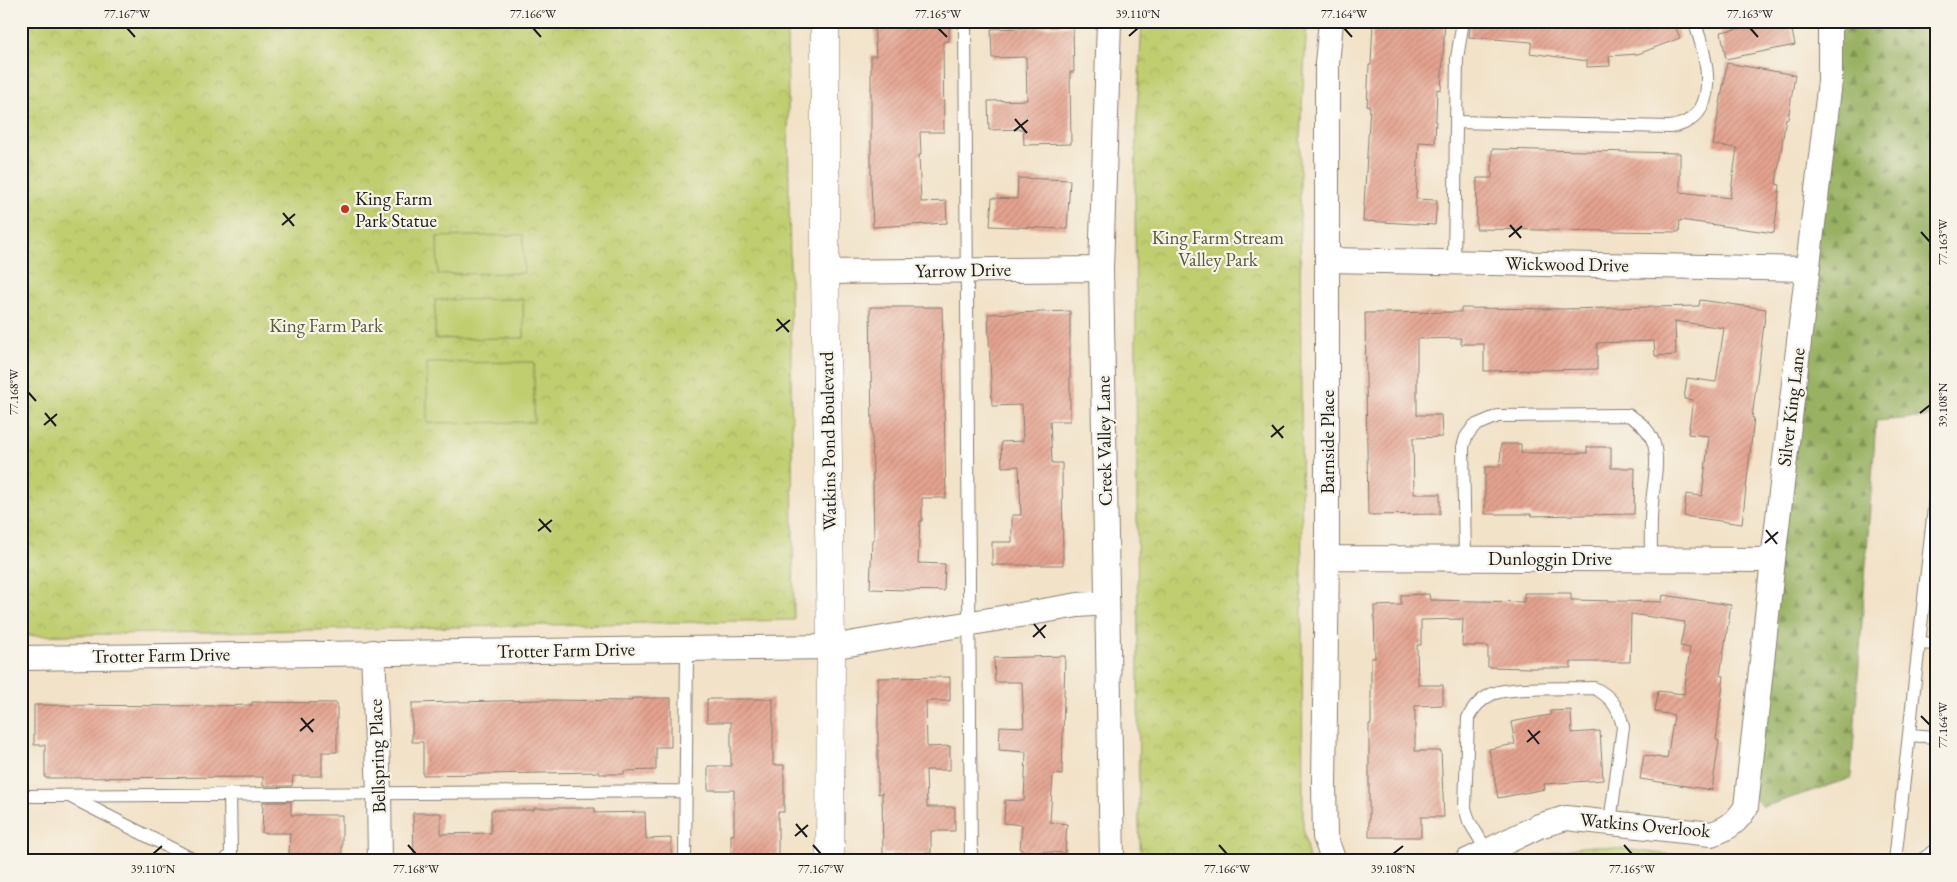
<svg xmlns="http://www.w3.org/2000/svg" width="1957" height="882" font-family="'EB Garamond',serif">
<defs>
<pattern id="forest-firs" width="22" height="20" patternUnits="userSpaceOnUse" patternTransform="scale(1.25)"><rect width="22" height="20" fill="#98b162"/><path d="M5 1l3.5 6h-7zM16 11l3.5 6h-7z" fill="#7b8f50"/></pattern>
<pattern id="park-crowns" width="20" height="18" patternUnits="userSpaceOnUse" patternTransform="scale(1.25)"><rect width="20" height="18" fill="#c0ce70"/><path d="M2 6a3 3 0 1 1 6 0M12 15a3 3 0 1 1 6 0" fill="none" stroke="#a4b060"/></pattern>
<pattern id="building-hatch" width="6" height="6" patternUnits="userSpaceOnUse" patternTransform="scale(1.25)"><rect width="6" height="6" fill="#e4a28f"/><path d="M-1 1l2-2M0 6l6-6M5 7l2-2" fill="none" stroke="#c38b7b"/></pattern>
</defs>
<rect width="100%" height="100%" fill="#f7f3e8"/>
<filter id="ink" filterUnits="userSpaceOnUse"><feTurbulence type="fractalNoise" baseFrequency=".02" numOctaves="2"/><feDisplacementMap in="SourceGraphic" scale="10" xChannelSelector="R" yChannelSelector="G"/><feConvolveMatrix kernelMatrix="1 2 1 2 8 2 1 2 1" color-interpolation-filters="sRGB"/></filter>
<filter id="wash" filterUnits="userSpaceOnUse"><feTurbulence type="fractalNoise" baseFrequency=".0096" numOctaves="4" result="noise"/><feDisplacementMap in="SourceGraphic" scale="20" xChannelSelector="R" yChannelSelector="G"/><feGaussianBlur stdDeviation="1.12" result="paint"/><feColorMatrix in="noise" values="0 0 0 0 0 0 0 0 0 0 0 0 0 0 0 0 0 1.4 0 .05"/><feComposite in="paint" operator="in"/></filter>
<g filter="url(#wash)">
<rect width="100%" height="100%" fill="#f2e2c8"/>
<!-- forest -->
<path fill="url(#forest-firs)" stroke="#5a663f" d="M1830,21H1936V412L1927,417L1876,421L1851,778L1763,807L1749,792Z"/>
<!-- park -->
<path fill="url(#park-crowns)" stroke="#6e7546" d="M21,21H787L794,620L21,636Z
M1142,21H1307L1300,139V194L1303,826L1309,861H1141L1139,824L1135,194L1136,135Z
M1595,846L1725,861H1534C1553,851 1573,847 1595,846Z"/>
<!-- pitch -->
<path fill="#c0ce70" stroke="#6e7546" d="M523,235L524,273L438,274L437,237Z
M523,299L524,338L435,339V300Z
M534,362V422L427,423V363Z"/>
<g id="blocks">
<!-- building -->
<path fill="url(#building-hatch)" d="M874,21H949V41L943,42L944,132H920L921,155H919L921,202L946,201L947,223L873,227L871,183V56H876Z
M1373,21H1445L1441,90L1437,89L1435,143L1419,142L1416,199L1437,200L1435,225L1363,221L1370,106H1367L1369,65H1371Z
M1471,21H1673L1680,38L1638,54L1609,56L1610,66L1587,67V61L1530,53L1532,42L1469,37Z
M1746,21H1790L1795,45L1726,59L1721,32L1747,27Z
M1073,26L1074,72H1070L1071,144L1024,145L1023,129L989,130L988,101L1027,100L1026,57L992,58L991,29Z
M1727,63L1795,75L1788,119L1786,118L1776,184L1780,185L1774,233L1680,220L1679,232L1476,229L1477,178H1492V149L1680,153V192L1730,198L1737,148L1713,145Z
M1018,178L1070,180L1067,229L990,226L992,198L1017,199Z
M1700,300L1766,309L1752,418H1754L1742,524L1684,516L1686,494L1702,496L1709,436L1688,434L1693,400L1684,399L1687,378L1716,382L1724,328L1675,321L1676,355L1655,356L1654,341L1597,343V369L1484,371V344H1461V338L1417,339V415H1441L1442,437L1413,438L1414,494H1440V514L1368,515L1365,313L1461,312V308L1563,309L1699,306Z
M870,307H942L946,498H922V521H920L918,563L945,564L944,591L870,589L872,540H874Z
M1070,311V421H1050L1052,463H1062L1063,565H992V542H1012V515H1021L1019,466L1002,467L1001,442L1023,441L1022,405L992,406L988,314Z
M1501,444H1521V453H1587V447H1611V468H1635L1634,514L1531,516V514H1485V467H1500Z
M1524,593H1571V600L1662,602L1663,595L1731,605L1720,675L1724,676L1716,740L1719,741L1712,790L1640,779L1644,755L1667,759L1674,715L1655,712L1658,691L1684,694L1690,648L1680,646L1685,622L1631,614L1630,662H1571V668H1530L1488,667V646H1462L1463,619L1421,620V645H1417L1418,685H1443V705L1415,706V751H1441L1444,817H1421V837H1369V724H1371V658H1375L1374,606L1401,605V595L1429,594L1430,600L1524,602Z
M1065,656L1062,775L1053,774L1050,822L1067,824L1065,853L1020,850L1022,825L1004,823L1005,800L1024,801L1026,752L999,750L1000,726L1024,727L1022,682H995L994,658Z
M950,677V701H926L927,747L950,746V770H926L927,807H955V831H931V853L883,854L882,793L878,794V678Z
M632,698H671V747H656V770L624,771V774H599V772L423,775V742H412V703L543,700L632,701Z
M707,699H773V765H784V812H778V861H731V835H734V790H708V766H731V722H707Z
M252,702L337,703V752H322V776H293L292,786H263V777L45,778V745H34V705L210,706L252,705Z
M1571,710L1572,733L1600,731L1603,780L1544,784L1545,789L1498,798L1489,749L1515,744L1511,722L1550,715V711Z
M263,802H291V815H342V854H289L290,833H262Z
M534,808H595V813L645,812L646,839L671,838V861H414L413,813H441V834L491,833V810H534Z"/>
</g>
</g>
<g filter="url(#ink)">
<use href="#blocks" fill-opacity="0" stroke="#877f72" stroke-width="1"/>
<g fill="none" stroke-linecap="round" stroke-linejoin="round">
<!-- service casing -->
<g stroke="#877f72" stroke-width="14">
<path id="service" d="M965,21L971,861
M1456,122L1670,127C1724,119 1707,57 1694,21
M1454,262L1457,58L1463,21
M1465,558L1463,447L1466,437L1474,426L1498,416L1628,415C1667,436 1655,467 1652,504C1650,522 1651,541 1651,559
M1919,643L1936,644
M1909,735L1936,737
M21,796L686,791
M69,796L196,861
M1487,851L1469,821L1465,808L1468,718C1474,707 1480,700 1492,694C1511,686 1571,689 1594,688C1611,696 1619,708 1623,727L1610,822
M225,861L231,854L230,794
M685,861L687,649
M1895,861L1936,490
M1920,861L1936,850"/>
</g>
<!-- minor casing -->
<g stroke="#877f72" stroke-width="26">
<path id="minor" d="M1109,21L1101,269L1112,861
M1331,21L1327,64V558L1324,784L1325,837L1334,861
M1327,260L1807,269
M825,272L1101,269
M1327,558L1773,560
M373,652L379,792L380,861
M21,658L831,647L1078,605L1107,603
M1467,861L1539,826L1566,818L1711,834C1728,829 1737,822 1746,807L1773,560L1830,81V21"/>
</g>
<!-- tertiary casing -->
<g stroke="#877f72" stroke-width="29">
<path id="tertiary" d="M825,21V272L831,647L830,861"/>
</g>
<!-- service -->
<use href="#service" stroke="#fff" stroke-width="12"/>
<!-- minor -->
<use href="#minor" stroke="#fff" stroke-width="24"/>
<!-- tertiary -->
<use href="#tertiary" stroke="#fff" stroke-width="28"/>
</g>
</g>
<!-- ticks -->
<path fill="none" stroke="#1c1c1c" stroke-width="2" d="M127,28L135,37M533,28L541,37M938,28L947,37M1344,28L1352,37M1750,28L1758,37M1129,36L1138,28M1015,119L1027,133M1014,131L1028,120M283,213L294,226M282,225L295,214M1510,225L1521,238M1921,232L1930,242M1509,237L1522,226M777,319L789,332M776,331L790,320M28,392L36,401M45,413L56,426M1920,413L1930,405M44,425L57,414M1272,425L1283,438M1271,437L1284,426M539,519L551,532M1766,530L1777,544M538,531L552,520M1765,543L1778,532M1034,624L1045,638M1033,637L1046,625M1921,716L1930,725M301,718L313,732M1528,730L1539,744M300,731L314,719M1527,742L1540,731M796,824L807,837M795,836L808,825M408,845L416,854M813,845L821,854M1219,845L1227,854M1624,845L1632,854M153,854L162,846M1393,854L1403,846"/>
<!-- markers -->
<circle fill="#c8321e" stroke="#f7f3e8" stroke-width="2" cx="345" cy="209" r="5"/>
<g text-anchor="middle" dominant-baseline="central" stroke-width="4.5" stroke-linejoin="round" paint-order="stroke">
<!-- poi labels -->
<g font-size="19" fill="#1c1c1c" stroke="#f7f3e8" text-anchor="start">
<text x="355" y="198">King Farm<tspan x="355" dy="22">Park Statue</tspan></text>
</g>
<!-- park labels -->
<g font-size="19" fill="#555a39" stroke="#f7f3e8">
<text x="1218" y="237">King Farm Stream<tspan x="1218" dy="22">Valley Park</tspan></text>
<text x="326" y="325">King Farm Park</text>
</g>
<!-- street labels -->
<g font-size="19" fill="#1c1c1c" stroke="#f7f3e8">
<text transform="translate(1567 264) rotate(1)">Wickwood Drive</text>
<text transform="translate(963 270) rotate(-1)">Yarrow Drive</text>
<text transform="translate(1791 407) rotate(-83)">Silver King Lane</text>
<text transform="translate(828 441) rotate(-91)">Watkins Pond Boulevard</text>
<text transform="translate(1104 441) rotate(-91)">Creek Valley Lane</text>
<text transform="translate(1327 442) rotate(-90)">Barnside Place</text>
<text x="1550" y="558">Dunloggin Drive</text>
<text transform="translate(566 650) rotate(-1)">Trotter Farm Drive</text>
<text transform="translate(161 655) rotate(-1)">Trotter Farm Drive</text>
<text transform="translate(377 756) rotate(-92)">Bellspring Place</text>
<text transform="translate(1645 825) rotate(5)">Watkins Overlook</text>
</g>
</g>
<!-- margin -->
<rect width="1957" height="882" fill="none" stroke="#f7f3e8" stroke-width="55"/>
<rect x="28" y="28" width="1902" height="826" fill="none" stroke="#1c1c1c" stroke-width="2"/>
<g font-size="12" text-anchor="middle" fill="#1c1c1c">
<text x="127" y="18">77.167°W</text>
<text x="533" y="18">77.166°W</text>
<text x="938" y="18">77.165°W</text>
<text x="1138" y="18">39.110°N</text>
<text x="1344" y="18">77.164°W</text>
<text x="1750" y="18">77.163°W</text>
<text transform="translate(1943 242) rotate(-90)" y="4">77.163°W</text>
<text transform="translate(14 392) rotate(-90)" y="4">77.168°W</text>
<text transform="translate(1943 405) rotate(-90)" y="4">39.108°N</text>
<text transform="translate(1943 725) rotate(-90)" y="4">77.164°W</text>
<text x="153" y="873">39.110°N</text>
<text x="416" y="873">77.168°W</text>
<text x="821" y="873">77.167°W</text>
<text x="1227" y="873">77.166°W</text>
<text x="1393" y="873">39.108°N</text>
<text x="1632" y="873">77.165°W</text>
</g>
</svg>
